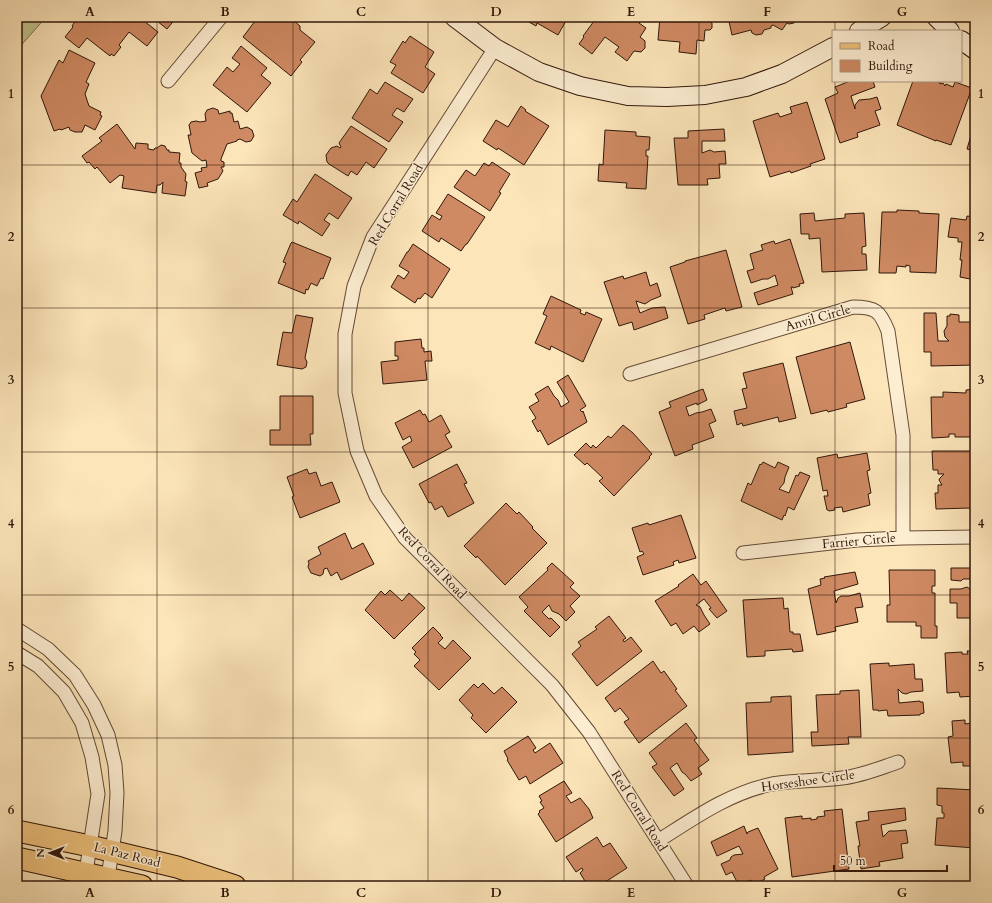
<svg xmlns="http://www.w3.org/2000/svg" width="992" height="903" font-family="Cardo,serif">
<rect width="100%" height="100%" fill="#fce5b9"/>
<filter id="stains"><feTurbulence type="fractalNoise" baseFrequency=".005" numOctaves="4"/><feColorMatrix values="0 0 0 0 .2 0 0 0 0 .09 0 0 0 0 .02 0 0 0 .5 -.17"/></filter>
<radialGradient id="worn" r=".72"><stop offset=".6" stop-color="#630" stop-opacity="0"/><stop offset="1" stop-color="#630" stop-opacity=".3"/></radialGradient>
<!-- green -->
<path fill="#c2c38d" stroke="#796d4c" d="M17,17H46L17,50Z"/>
<!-- building -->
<path fill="#cf8a63" stroke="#30170b" d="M78,17H139L158,32L147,46L129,32L119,45L121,47L114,56L111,54L110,56L87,38L79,48L65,37L73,27L72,26Z
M152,17H177L167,29Z
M254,17H286L290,20H293L300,26V30L315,42L300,60L302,62L291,76L243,37L255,21L252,19Z
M520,17H568L558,35L537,23L536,26Z
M597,17H640L639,18L642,20L639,23L646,28L640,37L645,41V48L641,52L634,51L627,61L615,52L619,47L605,37L592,54L579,44L584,37L583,36Z
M660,17H708V20L712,23V28L710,30H705L704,41L697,40L696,54L679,52L680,42L658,40Z
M728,17H796V18L794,23L789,24L787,23L782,30L773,25L771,26V28L764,30L762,34L756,35L752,33L751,30L732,35Z
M410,36L434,52L425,67L435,74L423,93L391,73L396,65L390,62L403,41L405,43Z
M241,46L267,68L261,75L271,83L247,112L213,85L227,67L233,72L240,64L232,58Z
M69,50L95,63L86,82L89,84L85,94L89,106L101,112L100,115L102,116L95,130L85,125L82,132H75L70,130L69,127L61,130L60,129L54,131L41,96L59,60L63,63Z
M850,81H873L875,87L851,96L855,109V105L859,100L870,99L877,97L881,109L875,111L880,125L857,133L858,137L840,143L825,99L838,93L835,87Z
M913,81H937L940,82V84L943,83L945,86L946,84L953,87L955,82L972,88L951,145L936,140V141L897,125Z
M385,82L413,99L404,112L397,108L392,115L403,122L389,142L352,118L370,89L377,94Z
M807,102L825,159L810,164L811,166L791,173L790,171L770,177L753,121L778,113L780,117L792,113L790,107Z
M521,106L526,110L525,111L549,126L524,165L498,148L497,150L483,141L496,120L508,127Z
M213,108L218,110L219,114L230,111V113H232L234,122L238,121L240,129L247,127L252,130L254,136L251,141L246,142L240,139L237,140V141L227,144L221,159V161L224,162V167H221L223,171L218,179L207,183L208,186L199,188L195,173L202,171L201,168L207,167L206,160L202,161L192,153L188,135H191L189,125L191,122L196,121L200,122L206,121L205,114L207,110Z
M117,124L135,149L136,143L148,144V149L154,150L155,148H157L161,145L165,146L167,150H169V152L180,153L179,163H181V167L186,174L185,181L187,182L185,196L162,193L163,182L160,185H157L156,193L122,188L124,176L120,175L110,183L97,167L95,169L89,162L87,163L82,156L102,141L99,138Z
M351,126L387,149L374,168L366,162L357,175L351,171L348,176L329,164L327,162L326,155L331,148L337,146L340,148L341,147L339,143Z
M724,129L725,141H702V153L710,150L714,152L725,151L726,164H719L720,178L707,179L708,185H678L674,138H688V131Z
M605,130L636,132V136L650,137L649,150H646V156H648L646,189L626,188L627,183L598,181L599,164L603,165Z
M972,132L975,133V151L967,149Z
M492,162L510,174L499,192L501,193L490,211L454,187L466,170L475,176L484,163L489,166Z
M315,174L352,198L338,219L329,213L324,220L330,224L322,236L299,221L298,224L283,215L293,199L297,202Z
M448,194L485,217L467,244H466L461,251L441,238L439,242L422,231L432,215L440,220L442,216L436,213Z
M897,210L919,211V213L939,214L936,273L910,272V266L906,265V267L897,266L896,273H879L882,212H897Z
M814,213L815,221L845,218V214L864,213L866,246L862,247V254H866L867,270L822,272L820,238L809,239V234H801L800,214Z
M967,216L975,217V280L960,277L962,260H960L962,242H958V238L948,237L951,218L966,220Z
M790,239L804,283L799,284L800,286L793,288V287H791L793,294L758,305L754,293L778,285L775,275L768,279H763L751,283L747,271L754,269L750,254L763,250L761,245L774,241L775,244Z
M292,242L331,258L323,279L321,278L317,286L311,283L308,290L306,289L305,294L278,283L286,263L283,262L291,243Z
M413,244L450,269L432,298L425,293L420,299L418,298L415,303L391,287L398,275L404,279L409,272L399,266L407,252H408Z
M726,250L742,307L726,311L725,308L704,315L705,319L688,324L670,267L685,262V261Z
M646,272L650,286L657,283L661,296L651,300L645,304L636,301L640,313L652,308L665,307L668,318L634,330L632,322L619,326L604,282L623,276L624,279Z
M551,296L581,310L580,313L585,315L586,312L602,319L583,362L551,346L550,350L535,343L547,316L543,314Z
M924,313H936L938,341H949L945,337L944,331L947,326V316H950V314L959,315V322H974L975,365L931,366V352H924Z
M296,315L313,318L305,358L307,362L306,367L302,369L277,365L283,332L292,333Z
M421,339L422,348H424V352L431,351L432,361H425L427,380L383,384L381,362L398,360V356H395V342Z
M850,342L865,399L846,404L847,407L828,412L827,410L811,414L796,357Z
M783,363L796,418L779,422L778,417L743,426L742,423L737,425L734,411L747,408L742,389L747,388L743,373Z
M568,375L586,406L580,410L582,412L583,411L587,422L548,445L540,430L538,432L532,421L536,418L529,407L539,401L535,394L548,386L554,396L558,400L561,407L569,402L557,382Z
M703,389L707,400L697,405V403L686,407L689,416L696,413L702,412L711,409L716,421L709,424L714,437L692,445L693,449L675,456L659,412L671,407L669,402Z
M975,389V437H955V434H949V437L932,438L931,397H943V392L966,393V390Z
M280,396H313V434H310L311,445H270V430H280Z
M420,410L423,415L425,414L429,422L441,415L450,432L445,435L452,447L413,468L402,447L412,441L410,436L403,440L395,423Z
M623,425L633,433L652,454L649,457L650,458L614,496L599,481L603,478L587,463L585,465L574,455L586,443L591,448L593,445L596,448L608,436L611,438Z
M932,451H975V510H970V508L936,509L935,493H938V485H942L939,480L940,478L944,474H938V470H933Z
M867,453L870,470L867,471L871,493L868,494L870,505L843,512L842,507L834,508L835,510L829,511L828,510H827L824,496H828L827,490L823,491L817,458L837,454L838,458Z
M763,462L775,468L778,462L789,467L785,477L784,483L779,489L789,493L796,475L798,476L800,472L810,476L794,510L788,507L785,516L784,515L782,520L741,501L748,483L751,485L760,464L761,465Z
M457,464L467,483L464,484L474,503L448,517L442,506L435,510L431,502L429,503L419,484Z
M307,469L309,474L316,472L321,486L332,482L340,502L300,518L292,497L294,496L287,477Z
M506,503L517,514L519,512L533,527L532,528L547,543L505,585L477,556L476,558L464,546Z
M681,515L696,558L679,563L678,560L673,562L674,565L643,575L637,557L644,554L642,551L640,552L632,528L648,523L649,525Z
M345,533L352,549L363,543L374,564L341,580L337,572L331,576L327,568L324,569L323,574L320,576L311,573L308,567L309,563L308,561L321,554L318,547Z
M552,563L574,583L570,587L580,596L570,606L575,612L566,621L559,614L552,611L549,605L542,612L549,619L551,618L560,627L550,637L524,611L528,607L519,597L548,570L547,568Z
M951,568H975V622H971V618H957V603H950V589H961L967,587L973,591V579H963L961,581L951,580Z
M889,570H935V586H932V593H935V626H937V638H921V626H916V622H887V605H890Z
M855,572L858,584L834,591L836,603L838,598L841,596H849L860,593L863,607L855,608L858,622L835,627L836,631L817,635L808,589L821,585L820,579L825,578L824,577Z
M693,574L701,585L706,581L727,611L717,618L709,609L711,608L704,599L696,605L700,607L704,615L710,624L699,632L694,626L683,634L676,623L671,626L655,601L679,586L678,585Z
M390,590L402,601L409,593L425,608L394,639L365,610L381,591L385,595Z
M783,598L784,609L788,608L790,632H793V634H800L803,651L793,652L792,649L765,651V656L747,657L743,600Z
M609,616L626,638L623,640L624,642L631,637L642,651L597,686L572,654L581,646L578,642L597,629L595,627Z
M433,627L441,635H440L443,638L438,643L445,649L453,640L471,658L439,690L414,666L420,660L414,654L416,652L412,648Z
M967,651H975V696L960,697L959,692L947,693L945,653L962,652V654H968Z
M653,661L661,673L664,671L677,689L675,690L687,706L639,743L624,722L629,719L620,708L615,712L605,698Z
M889,663V666L914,664L915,679H922L923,691L911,692L906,694L902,693L898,689L899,703L920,701V702H923L924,713L920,714V715L888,716L887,710L878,711V710H873L870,664Z
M483,683L494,694L502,687L517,702L486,733L471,718L473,715L459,700L474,684L478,688Z
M859,690L861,737H848L849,744L812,746L811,732H818L816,695L840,694V691Z
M791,696L793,752L748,755L746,703L771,702V697Z
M965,720V724L971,723V720H975V766H963V762L951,763L948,737L953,736L952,721Z
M686,723L697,738L694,740L709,760L698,768L702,774L691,781L685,774L682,772L677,763L670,768L684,789L674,796L652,767L657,764L649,753Z
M528,736L536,748L533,750L535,753L550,743L563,763L530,784L526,776L519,780L507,760L508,759L504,751Z
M564,781L572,793L566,796L571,803L580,798L589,809L593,818L556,842L538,814L540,812L539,811L544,808L540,802L542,801L539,796Z
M937,788L975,790V848L935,845L937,818H944V813H942V806L937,805Z
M905,808L906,820L881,825L883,837L889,831H896L906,830L908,843L901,844L903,858L879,862L880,866L861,869L858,846H860L856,822L869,820L868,812Z
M842,809L849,869L792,877L785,818L802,816V819L811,818V820L817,819V817L825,816L824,811Z
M744,826L747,834L748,832L758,828L778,869L764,877L765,879L753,885L751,880L739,886L732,872L726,875L721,864L730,860L731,857L734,855L743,854L739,846L717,856L711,842Z
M597,837L603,847L610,843L627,868L599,886H588L580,873L583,870L582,868L576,872L566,857Z"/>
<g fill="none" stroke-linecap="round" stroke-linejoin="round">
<!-- street casing -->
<g stroke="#634a36" stroke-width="15">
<path id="street" d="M495,48L373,237L354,286L345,334V393L357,451L376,496L405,538L552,685L589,732L687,886
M168,81L221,17
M630,374L853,307C876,307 880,311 888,331L903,435V538
M743,553L857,540L903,538L975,537
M17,629L48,649L75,675L94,705L108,735L115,765L117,793L115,831L108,877
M17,653L38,666L64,692L82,723L92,757L98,794L86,872
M658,841C694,818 729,793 772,784C795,780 819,781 842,778C861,776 880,768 898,762"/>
</g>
<!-- secondary casing -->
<g stroke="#30170b" stroke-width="20">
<path id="secondary" d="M454,17L495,48L539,72L580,86L628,96L667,97L705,95L746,87L782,74L833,47
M936,17L950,31
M859,31L882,17
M961,40L975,50"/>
</g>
<!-- primary casing -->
<g stroke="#30170b" stroke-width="23">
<path id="primary" d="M17,831L90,846L177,867L235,886
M17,858L142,886"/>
</g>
<!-- street -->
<use href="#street" stroke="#fdeed2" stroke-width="13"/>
<!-- secondary -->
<use href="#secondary" stroke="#fdeed2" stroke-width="18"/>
<!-- primary -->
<use href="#primary" stroke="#eec27c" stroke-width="21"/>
</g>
<!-- grid -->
<path fill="none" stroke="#30170b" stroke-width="1" stroke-opacity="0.55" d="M157,17V886M293,17V886M428,17V886M564,17V886M699,17V886M835,17V31M835,81V886M17,165H975M17,308H975M17,452H975M17,595H975M17,738H975"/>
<g text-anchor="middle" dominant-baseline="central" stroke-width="3" stroke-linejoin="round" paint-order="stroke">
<!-- street labels -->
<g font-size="13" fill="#30170b" stroke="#fdeed2">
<text transform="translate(396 205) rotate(-59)">Red Corral Road</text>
<text transform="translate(818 318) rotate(-16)">Anvil Circle</text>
<text transform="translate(859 541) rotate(-5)">Farrier Circle</text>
<text transform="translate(432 563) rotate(47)">Red Corral Road</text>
<text transform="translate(808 781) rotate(-8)">Horseshoe Circle</text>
<text transform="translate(639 811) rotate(58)">Red Corral Road</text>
<text transform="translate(127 855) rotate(14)">La Paz Road</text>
</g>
</g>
<!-- margin -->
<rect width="992" height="903" fill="none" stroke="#fce5b9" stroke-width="44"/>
<!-- legend -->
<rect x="832" y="30" width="130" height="52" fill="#fdeed2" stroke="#ab9882"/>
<rect x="840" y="43" width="20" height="6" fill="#eec27c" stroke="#ab9882"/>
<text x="868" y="50" font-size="12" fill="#30170b">Road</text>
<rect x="840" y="60" width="20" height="12" fill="#cf8a63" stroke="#ab9882"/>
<text x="868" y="70" font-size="12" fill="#30170b">Building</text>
<!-- north arrow -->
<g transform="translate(50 853) rotate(270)" stroke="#fdeed2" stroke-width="3" paint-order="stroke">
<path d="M0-3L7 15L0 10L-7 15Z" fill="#30170b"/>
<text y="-6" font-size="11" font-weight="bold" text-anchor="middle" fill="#30170b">N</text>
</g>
<!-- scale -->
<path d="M834 865v6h113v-6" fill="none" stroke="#30170b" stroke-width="2"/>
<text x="840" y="865" font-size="12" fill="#30170b" stroke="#fdeed2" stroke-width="3" paint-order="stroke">50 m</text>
<rect x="22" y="22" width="948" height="859" fill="none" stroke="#30170b" stroke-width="1.5"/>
<g font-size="13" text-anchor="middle" font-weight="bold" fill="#30170b">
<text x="90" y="16">A</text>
<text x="225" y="16">B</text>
<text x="361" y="16">C</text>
<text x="496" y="16">D</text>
<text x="631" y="16">E</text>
<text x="767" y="16">F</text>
<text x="902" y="16">G</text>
<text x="11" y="98">1</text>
<text x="981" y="98">1</text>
<text x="11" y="241">2</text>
<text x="981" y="241">2</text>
<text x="11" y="384">3</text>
<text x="981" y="384">3</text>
<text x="11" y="528">4</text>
<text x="981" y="528">4</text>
<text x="11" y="671">5</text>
<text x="981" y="671">5</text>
<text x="11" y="814">6</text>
<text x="981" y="814">6</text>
<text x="90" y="897">A</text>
<text x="225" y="897">B</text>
<text x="361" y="897">C</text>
<text x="496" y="897">D</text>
<text x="631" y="897">E</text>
<text x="767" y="897">F</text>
<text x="902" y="897">G</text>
</g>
<rect width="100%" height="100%" filter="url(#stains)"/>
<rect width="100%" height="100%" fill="url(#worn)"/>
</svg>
